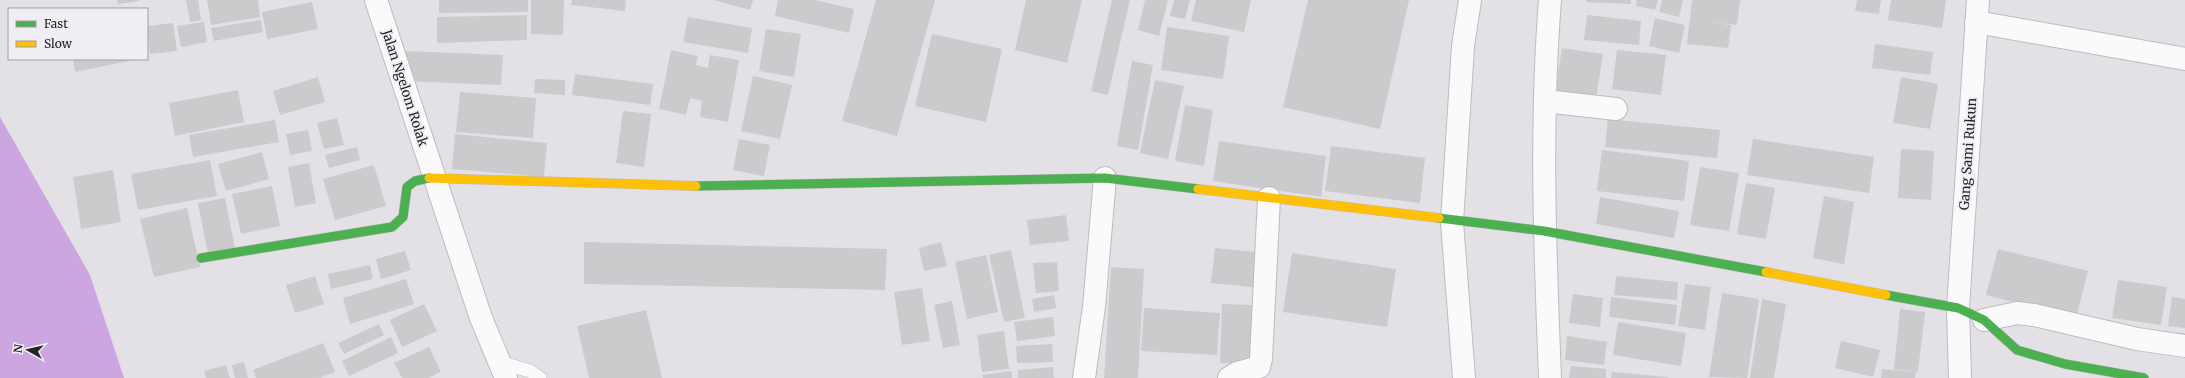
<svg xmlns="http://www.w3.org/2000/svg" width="2185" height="378" font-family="Merriweather,serif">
<rect width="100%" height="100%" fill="#e4e1e6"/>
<!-- water -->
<path fill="#cba6e0" d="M0,117L90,275L124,378H0Z"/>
<!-- building -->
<path fill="#cbcacc" d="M117,0H139V1L118,4Z
M186,0H198L201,20L190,22Z
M207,0H258L260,17L211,25Z
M439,0H528V12L439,13Z
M531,0H564L563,35L531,34Z
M572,0H626L625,11L571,5Z
M714,0H753L750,10Z
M778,0H815L854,9L849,33L775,16Z
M876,0H935L897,136L842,121Z
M1026,0H1082L1067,63L1015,50Z
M1112,0H1130L1108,95L1091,91Z
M1145,0H1168L1159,36L1138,30Z
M1174,0H1190L1185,19L1170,16Z
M1196,0H1251L1244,32L1191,21Z
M1308,0H1409L1380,129L1283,107Z
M1586,0H1631V4L1586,2Z
M1637,0H1658L1655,10L1636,6Z
M1662,0H1683L1679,17L1659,12Z
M1692,0H1740L1737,25L1706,22L1731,25L1728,48L1687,44Z
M1857,0H1881L1879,14L1855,11Z
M1891,0H1946L1942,28L1888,20Z
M312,2L318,29L267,39L262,12Z
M527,15V40L437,43V17Z
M1587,15L1641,21L1639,45L1584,40Z
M688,17L752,28L748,53L683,42Z
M1655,18L1685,25L1679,53L1649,46Z
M261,20L263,32L214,41L211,28Z
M204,22L207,42L181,47L177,26Z
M173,23L177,51L150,54L147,26Z
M1167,27L1229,36L1223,79L1161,70Z
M766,29L801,34L794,77L759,71Z
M932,34L1002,49L986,122L915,106Z
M1875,44L1933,52L1930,75L1872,68Z
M1562,48L1603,54L1596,98L1555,92Z
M671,50L698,56L696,65L708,68L710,55L739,60L728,122L700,117L702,101L690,98L686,115L659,109Z
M1617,50L1666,55L1661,95L1612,89Z
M405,51L503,55L501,85L404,81Z
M73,59H134V60L75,72Z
M1132,61L1153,65L1138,150L1117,146Z
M575,74L653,84L650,105L572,95Z
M753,76L792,85L780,139L741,131Z
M318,77L325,102L280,115L273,91Z
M1901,77L1938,84L1930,129L1893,123Z
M535,79L565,80V95L534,93Z
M1155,80L1184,86L1168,159L1140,153Z
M238,90L244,122L175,136L169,103Z
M460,92L536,98L533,138L456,132Z
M1185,105L1213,110L1204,166L1175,161Z
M623,111L651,114L644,167L616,163Z
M337,118L344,145L324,149L317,123Z
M1608,119L1720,130L1717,158L1605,147Z
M275,120L279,142L193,157L189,135Z
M308,130L312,151L290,155L286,134Z
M455,134L547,143L544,177L452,169Z
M739,139L770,145L764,176L733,170Z
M1753,139L1874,157L1869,193L1747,175Z
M1219,141L1326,156L1321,197L1213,181Z
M1331,146L1425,158L1420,203L1325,191Z
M357,147L360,160L329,168L325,155Z
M1901,149L1934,151L1931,200L1898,198Z
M1602,150L1689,161L1684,201L1597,191Z
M262,152L269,179L226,191L218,164Z
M210,160L217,196L138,210L131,174Z
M309,163L316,203L295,207L288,167Z
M374,165L386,206L335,220L323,179Z
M1700,167L1739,173L1729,231L1690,225Z
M113,170L121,222L81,229L73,177Z
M1746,183L1775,188L1766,239L1737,234Z
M272,186L280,226L241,234L232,194Z
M1824,196L1854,202L1844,264L1813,258Z
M1600,197L1679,211L1674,238L1596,224Z
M225,198L235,248L208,254L198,203Z
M187,208L200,267L154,277L140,219Z
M1066,215L1069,241L1030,245L1027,220Z
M584,242L887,249L885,290L584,284Z
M941,242L947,266L924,271L919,248Z
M1215,248L1264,253L1260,288L1211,283Z
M1998,249L2088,271L2076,318L1986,295Z
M1011,250L1025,318L1004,322L989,255Z
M405,251L411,270L381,279L376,259Z
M1292,253L1396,269L1387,327L1283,312Z
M986,255L998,312L967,319L955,262Z
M1057,262L1059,291L1036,293L1033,263Z
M370,265L373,279L331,289L328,274Z
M1111,267L1144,269L1138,378H1104Z
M315,276L324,304L295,313L286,285Z
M1616,276L1678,282L1677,300L1614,295Z
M406,279L414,304L350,324L343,298Z
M2118,280L2167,287L2161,325L2112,318Z
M1685,284L1711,287L1705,330L1678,326Z
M922,288L930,341L902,345L894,292Z
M1722,293L1759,299L1747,378L1709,377Z
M1573,294L1603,298L1600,327L1569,323Z
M1054,295L1056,308L1034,312L1032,299Z
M1611,297L1677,305L1675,325L1609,317Z
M2172,297L2185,299V328L2168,326Z
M1762,299L1786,304L1774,378H1750Z
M952,301L960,345L943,348L934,305Z
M424,304L437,331L402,347L390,320Z
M1222,304L1254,305L1252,363H1220Z
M1144,308L1220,313L1217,355L1141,351Z
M1900,309L1925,312L1918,372L1894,369Z
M646,310L662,378H589L577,326Z
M1053,317L1055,336L1017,341L1014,322Z
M1618,322L1686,333L1681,366L1613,355Z
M379,324L384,335L344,354L338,343Z
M1004,331L1009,369L982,372L977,335Z
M1567,336L1607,342L1604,365L1565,360Z
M391,337L398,353L349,376L342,361Z
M1841,341L1880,350L1873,377L1835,368Z
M323,343L335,372L319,378H256L253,370Z
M1052,344L1053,362L1017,363L1016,346Z
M429,347L441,372L428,378H402L394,363Z
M244,362L248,378H235L232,365Z
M226,365L230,378H206L204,371Z
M1571,366L1606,369V378H1569Z
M1053,367L1054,378H1018V370Z
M1882,369L1916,372L1915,378H1881Z
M1011,371L1012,378H983L982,375Z
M1612,372L1668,377V378H1611Z"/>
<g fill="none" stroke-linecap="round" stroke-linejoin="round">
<!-- lane casing -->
<g stroke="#bebbbf" stroke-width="14">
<path id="lane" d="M499,362L530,371L540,378"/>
</g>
<!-- street casing -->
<g stroke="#bebbbf" stroke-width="24">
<path id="street" d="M376,0L481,318L506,378
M1976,22L2185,59
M1545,101L1616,109
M1984,320L2017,313L2034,315L2137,339L2185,346
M1084,378L1094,307L1105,178
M1229,378L1237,373L1259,367L1261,359L1269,198
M1464,378L1452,222L1463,46L1470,0
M1550,378C1545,252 1540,126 1550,0
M1960,378L1958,308L1978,0"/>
</g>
<!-- fast casing -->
<g stroke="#bebbbf" stroke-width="10">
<path id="fast" d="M696,186L1105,178L1198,189
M1439,218L1544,231L1766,272
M201,258L392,227L403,217L407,187L415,181L429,178
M1886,295L1958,308L1984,320L2017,350L2065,364L2144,378"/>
</g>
<!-- slow casing -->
<g stroke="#bebbbf" stroke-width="10">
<path id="slow" d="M429,178L696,186
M1198,189L1439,218
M1766,272L1886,295"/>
</g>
<!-- lane -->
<use href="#lane" stroke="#fbfafb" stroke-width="13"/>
<!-- street -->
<use href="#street" stroke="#fbfafb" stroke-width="22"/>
<!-- fast -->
<use href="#fast" stroke="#4caf50" stroke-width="9"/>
<!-- slow -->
<use href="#slow" stroke="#ffc107" stroke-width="9"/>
</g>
<g text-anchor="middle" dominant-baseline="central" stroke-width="3.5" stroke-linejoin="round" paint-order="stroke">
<!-- street labels -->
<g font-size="13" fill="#262427" stroke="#f1edf4">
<text transform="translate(405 88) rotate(72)">Jalan Ngelom Rolak</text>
<text transform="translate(1968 154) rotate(-86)">Gang Sami Rukun</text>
</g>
</g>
<!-- legend -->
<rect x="8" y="8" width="140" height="52" fill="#f1edf4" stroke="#a09da2"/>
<rect x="16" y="21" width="20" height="6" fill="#4caf50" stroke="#a09da2"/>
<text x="44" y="28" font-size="12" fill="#262427">Fast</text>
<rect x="16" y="41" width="20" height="6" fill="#ffc107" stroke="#a09da2"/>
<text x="44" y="48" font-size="12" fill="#262427">Slow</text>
<!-- north arrow -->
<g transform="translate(28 350) rotate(278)" stroke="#f1edf4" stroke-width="3" paint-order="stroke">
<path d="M0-3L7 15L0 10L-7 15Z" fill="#262427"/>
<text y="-6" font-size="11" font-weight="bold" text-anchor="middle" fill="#262427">N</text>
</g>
</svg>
